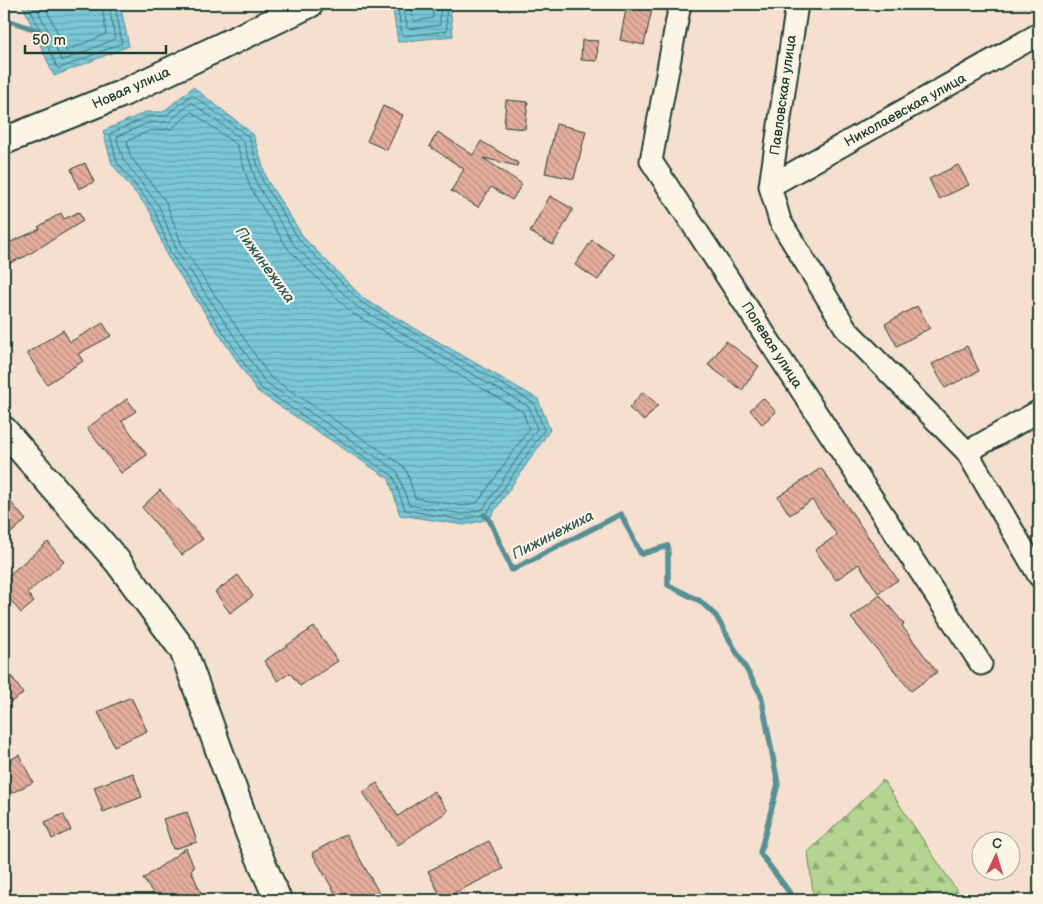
<svg xmlns="http://www.w3.org/2000/svg" width="1043" height="904" font-family="'Balsamiq Sans',sans-serif">
<defs>
<pattern id="forest-firs" width="22" height="20" patternUnits="userSpaceOnUse" patternTransform="scale(1.25)"><rect width="22" height="20" fill="#b3d58f"/><path d="M5 1l3.5 6h-7zM16 11l3.5 6h-7z" fill="#91ae76"/></pattern>
<pattern id="water-rules" width="6" height="5" patternUnits="userSpaceOnUse" patternTransform="scale(1.25)"><rect width="6" height="5" fill="#7ac7d8"/><path d="M0 2.5h6" fill="none" stroke="#63a3b0"/></pattern>
<pattern id="building-back-hatch" width="6" height="6" patternUnits="userSpaceOnUse" patternTransform="scale(1.25)"><rect width="6" height="6" fill="#e5ad9c"/><path d="M-1 5l2 2M0 0l6 6M5-1l2 2" fill="none" stroke="#b98e80"/></pattern>
</defs>
<rect width="100%" height="100%" fill="#f5dfcf"/>
<filter id="ink" filterUnits="userSpaceOnUse"><feTurbulence type="fractalNoise" baseFrequency=".02" numOctaves="2"/><feDisplacementMap in="SourceGraphic" scale="10" xChannelSelector="R" yChannelSelector="G"/><feConvolveMatrix kernelMatrix="1 2 1 2 8 2 1 2 1" color-interpolation-filters="sRGB"/></filter>
<g filter="url(#ink)">
<!-- forest -->
<path fill="url(#forest-firs)" stroke="#698962" d="M883,780L963,900H814L808,852Z"/>
<!-- water -->
<path fill="url(#water-rules)" stroke="#569096" d="M22,4H120L129,46L54,76Z
M392,4H450L453,36L398,42Z
M193,87L253,134L267,180L304,238L364,299L538,399L550,430L489,519L464,525L400,515L389,479L257,391L167,256L150,211L112,164L103,131L146,112H163Z"/>
<g fill="none" stroke-linecap="round" stroke-linejoin="round">
<!-- shore -->
<path stroke="#437476" stroke-width="1" d="M28,4L58,69L122,43L115,4
M35,4L62,61L115,39L109,4
M44,4L66,51L106,34L102,4
M397,4L402,34L404,36L447,31L446,4
M403,4L407,27L409,29L440,25V4
M411,4L413,19L415,21L433,18L432,4
M192,95L249,137L263,182L300,241L361,302L534,403L544,430L486,514L463,520L405,510L393,476L260,387L171,254L154,209L117,162L110,135L111,133L147,117L165,116Z
M192,103L243,140L257,184L294,245L357,307L529,407L537,429L483,509L463,514L409,505L397,471L265,382L177,251L159,206L123,159L117,139L118,136L148,123L168,122Z
M192,112L237,145L250,187L288,249L352,313L523,412L529,429L478,502L463,506L415,498L407,472L402,465L270,377L183,248L166,202L130,156L127,141L149,131L171,129Z"/>
<!-- stream -->
<path stroke="#569096" stroke-width="5.5" d="M4,19L39,31
M484,515L489,519L512,570L621,514L641,554L668,546V585L700,601L716,616L761,695L778,784L760,853L795,900"/>
</g>
<!-- building -->
<path fill="url(#building-back-hatch)" stroke="#1f3d34" d="M627,4L653,5L644,45L620,40Z
M582,40L598,41L597,61L581,60Z
M506,100L528,102L525,129L504,127Z
M383,106L403,115L387,150L367,141Z
M556,124L586,131L574,179L545,173Z
M438,132L473,155L481,141L518,163L517,166L483,158L522,184L512,200L491,187L478,207L451,191L464,169L429,146Z
M85,163L94,182L79,189L71,169Z
M958,165L969,185L939,199L929,179Z
M550,196L573,209L553,245L530,232Z
M79,212L83,221L26,256L10,263L4,245L40,229L38,227L61,213L64,219Z
M592,240L614,255L598,280L575,265Z
M917,306L930,328L897,346L885,324Z
M103,323L111,336L78,354L83,361L47,384L27,353L63,330L70,342Z
M726,341L759,366L742,390L708,365Z
M967,346L979,371L945,388L932,364Z
M643,392L658,405L644,421L629,408Z
M763,398L776,412L762,424L750,410Z
M127,399L136,411L122,421L147,455L121,473L87,428Z
M821,468L898,580L878,593L859,564L836,580L815,550L837,535L812,500L790,515L778,497Z
M160,490L203,539L182,555L142,507Z
M4,494L26,520L4,539Z
M48,542L64,562L27,593L34,602L21,613L4,592V579Z
M238,575L253,596L230,613L215,592Z
M880,595L904,624L902,626L937,672L911,691L851,618Z
M314,627L338,661L300,686L290,673L278,681L264,661Z
M4,664L23,694L4,706Z
M131,697L147,731L114,746L98,712Z
M19,755L33,782L12,793L4,777V763Z
M133,773L142,797L103,812L94,787Z
M377,783L398,816L434,791L448,811L398,845L363,792Z
M187,812L197,842L173,849L163,819Z
M63,814L71,830L52,839L45,822Z
M346,834L383,900H339L312,853Z
M489,841L503,869L442,899L428,871Z
M186,848L194,868L191,870L204,900H158L143,879Z"/>
<g fill="none" stroke-linecap="round" stroke-linejoin="round">
<!-- minor casing -->
<g stroke="#1f3d34" stroke-width="25">
<path id="minor" d="M680,4L651,161L981,664
M797,4L770,186L780,221L847,330L967,452L1039,576
M770,186L1039,34
M967,452L1039,411"/>
</g>
<!-- tertiary casing -->
<g stroke="#1f3d34" stroke-width="30">
<path id="tertiary" d="M4,141L121,94L310,4
M4,430L118,562L183,650L249,833L278,900"/>
</g>
<!-- minor -->
<use href="#minor" stroke="#fcf5e5" stroke-width="21"/>
<!-- tertiary -->
<use href="#tertiary" stroke="#fcf5e5" stroke-width="26"/>
</g>
</g>
<g text-anchor="middle" dominant-baseline="central" stroke-width="4.5" stroke-linejoin="round" paint-order="stroke">
<!-- street labels -->
<g font-size="14" fill="#1f3d34" stroke="#fcf5e5">
<text transform="translate(131 88) rotate(-24)">Новая улица</text>
<text transform="translate(783 95) rotate(-82)">Павловская улица</text>
<text transform="translate(905 110) rotate(-29)">Николаевская улица</text>
<text transform="translate(772 345) rotate(57)">Полевая улица</text>
</g>
<!-- water labels -->
<g font-size="15" font-style="italic" fill="#315955" stroke="#fcf5e5">
<text transform="translate(265 265) rotate(54)">Пижинежиха</text>
<text transform="translate(553 535) rotate(-27)">Пижинежиха</text>
</g>
</g>
<!-- margin -->
<rect width="1043" height="904" fill="none" stroke="#fcf5e5" stroke-width="20"/>
<rect x="10" y="10" width="1023" height="884" fill="none" stroke="#1f3d34" stroke-width="2" filter="url(#ink)"/>
<!-- north arrow -->
<g transform="translate(996 856) rotate(4)"><circle r="24" fill="#fcf5e5" stroke="#a4ab9e"/>
<path d="M0-4L9 19L0 12L-9 19Z" fill="#d1495b"/>
<text y="-8" font-size="14" font-weight="bold" text-anchor="middle" fill="#1f3d34">С</text>
</g>
<!-- scale -->
<path d="M25 45v8h141v-8" fill="none" stroke="#1f3d34" stroke-width="2.5"/>
<text x="32" y="45" font-size="15" fill="#1f3d34" stroke="#fcf5e5" stroke-width="4" paint-order="stroke">50 m</text>
</svg>
